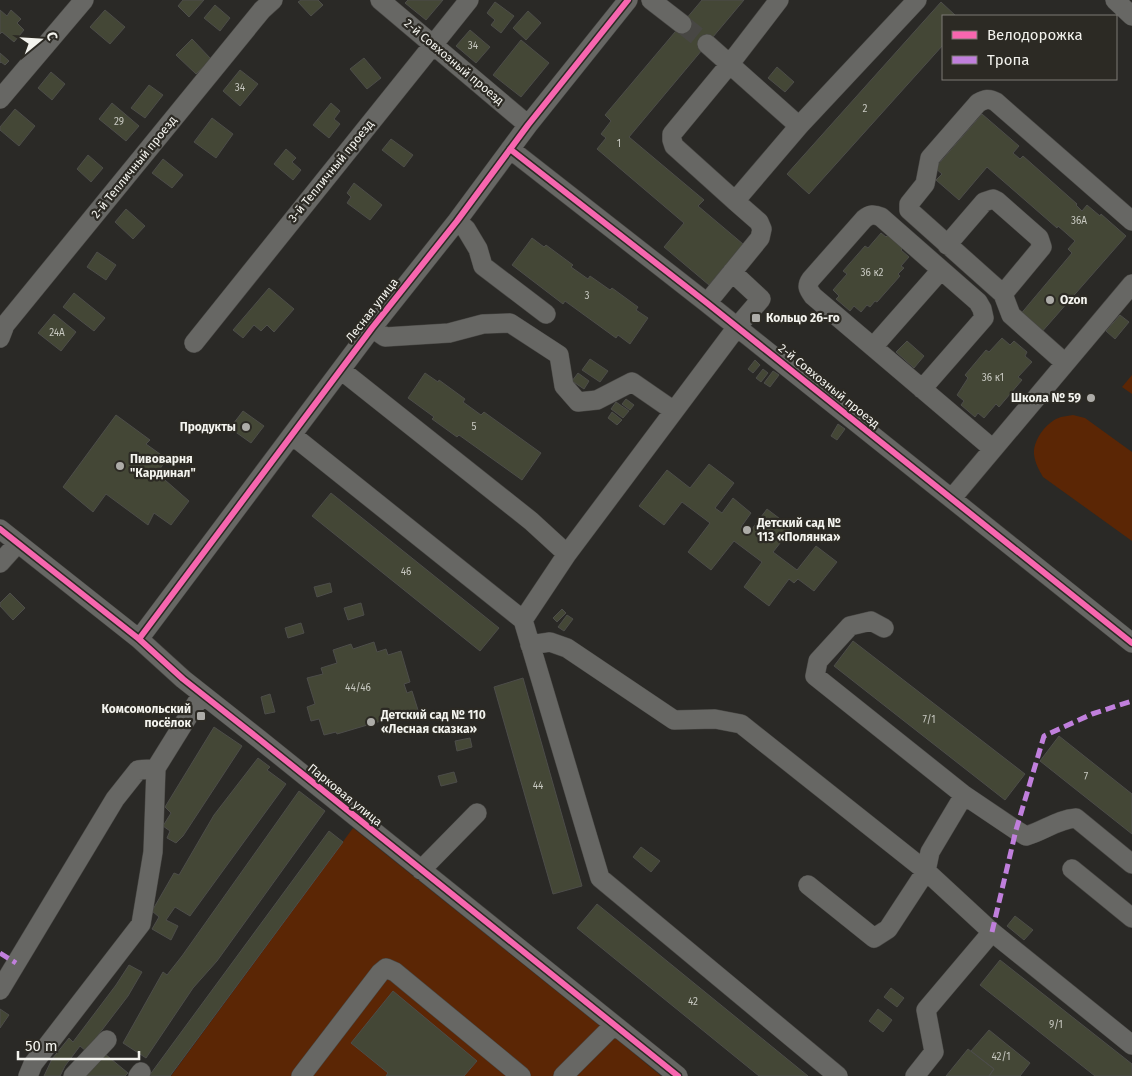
<svg xmlns="http://www.w3.org/2000/svg" width="1132" height="1076" font-family="'Fira Sans',sans-serif">
<rect width="100%" height="100%" fill="#2a2926"/>
<!-- green -->
<path fill="#5b2605" d="M1132,375V394L1122,387Z
M1073,415L1085,418L1132,452V541L1043,477C1039,470 1035,463 1034,454C1033,440 1047,421 1061,417C1065,416 1069,416 1073,415Z
M353,828L625,1046L661,1076H171Z"/>
<!-- building -->
<path fill="#444736" stroke="#4d4d4a" d="M183,0H204L189,17L178,6Z
M301,0H318L323,5L311,16L298,2Z
M408,0H443L426,20L405,3Z
M702,0H744L629,137L704,200L698,206L743,244L709,285L664,247L684,223L597,149L606,138L601,134L611,121L605,115Z
M495,2L514,16L501,33L491,25L495,20L487,13Z
M941,2L956,16H943V45L809,194L787,174Z
M215,5L230,18L220,31L204,18Z
M0,10L7,16L11,10L21,19L17,23L24,30L14,42L2,32L0,34Z
M105,10L125,27L110,44L90,27Z
M528,11L541,23L526,40L513,28Z
M470,30L490,47L476,63L456,46Z
M192,39L211,59L196,74L176,55Z
M521,40L549,63L521,97L493,75Z
M0,53L9,61L5,65L1,62L0,63Z
M364,58L381,78L367,89L350,69Z
M777,67L794,82L785,92L768,78Z
M240,70L258,84L240,106L223,91Z
M51,72L65,84L52,100L38,88Z
M149,85L163,95L145,118L131,108Z
M112,103L139,126L126,141L99,119Z
M331,103L340,111L334,119L340,124L329,138L313,125Z
M15,109L35,126L19,146L0,130V127Z
M982,114L1019,146L1013,153L1020,159L1023,156L1077,204L1076,205L1082,211L1087,205L1100,216L1101,214L1126,236L1040,334L1019,316L1072,253L1068,249L1075,241L1058,226L1057,228L987,167L959,200L936,180L942,174L935,168Z
M212,118L233,134L216,158L194,142Z
M391,139L413,155L404,167L382,150Z
M286,149L296,158L292,162L301,170L293,180L274,164Z
M88,155L103,168L91,182L77,169Z
M163,159L183,175L172,188L152,173Z
M354,183L382,205L370,220L347,203L351,197L347,193Z
M126,209L145,226L133,239L115,222Z
M881,233L886,237L889,234L904,247L901,250L909,257L901,266L904,268L898,274L900,276L877,302L875,301L870,307L867,305L861,312L854,306L850,311L836,299L839,296L833,290L847,274L843,271L865,246L868,248Z
M532,238L544,247L546,245L573,265L571,267L588,279L590,276L610,290L612,288L638,307L636,310L648,318L630,344L618,335L616,338L565,301L563,304L512,265Z
M97,252L116,265L106,280L87,267Z
M269,288L294,309L274,332L267,325L261,331L254,325L243,338L233,330Z
M74,293L105,318L94,331L63,307Z
M54,314L76,332L61,351L38,333Z
M1120,315L1129,322L1115,339L1106,331Z
M1002,338L1010,345L1014,341L1027,352L1025,356L1032,362L1018,377L1022,380L999,407L996,404L984,418L978,413L975,417L961,405L964,401L957,395L968,378L965,375L986,350L989,352Z
M907,341L924,356L914,368L896,352Z
M590,359L608,371L600,382L582,370Z
M755,360L760,365L753,373L748,369Z
M763,369L768,373L761,382L756,378Z
M773,371L779,375L770,387L764,383Z
M425,373L438,382L439,380L465,399L463,402L481,415L484,412L541,453L522,480L459,435L457,437L432,419L434,417L408,398Z
M578,373L589,381L584,389L572,381Z
M626,399L634,405L630,410L622,404Z
M616,402L629,411L623,418L611,409Z
M243,411L264,426L251,443L230,428Z
M612,412L622,420L617,425L608,418Z
M116,415L150,440L146,444L167,459L157,473L189,501L171,525L154,513L148,525L106,494L93,512L63,487Z
M838,424L845,429L837,440L831,436Z
M709,464L734,483L715,508L722,513L733,498L751,513L741,527L749,533L767,509L792,528L773,552L797,570L816,546L837,562L814,591L798,579L794,583L789,579L769,606L744,587L762,562L734,541L711,570L688,552L710,523L682,502L664,525L639,506L667,470L690,488Z
M331,493L499,628L480,651L312,516Z
M330,583L332,592L317,597L314,587Z
M10,593L25,608L13,620L0,606V603Z
M361,603L364,615L348,620L344,608Z
M562,609L566,613L557,622L553,618Z
M567,615L573,619L564,631L558,627Z
M301,623L304,633L288,638L285,628Z
M853,641L1025,774L1005,800L834,666Z
M374,642L377,652L386,649L388,655L401,651L410,682L404,684L407,693L412,691L418,710L337,734L336,732L324,735L319,719L311,721L307,707L315,704L307,678L323,674L321,668L337,663L333,650L351,644L353,649Z
M523,678L582,886L553,894L494,687Z
M270,694L275,712L265,714L261,697Z
M214,727L242,746L183,836L176,843L167,838L170,831L163,826L171,813L165,807Z
M1059,736L1132,794V834L1040,761Z
M470,738L472,747L457,751L455,741Z
M258,758L270,767L267,770L286,784L190,916L175,907L166,920L178,926L171,940L152,929L159,917L152,911L174,873L179,875L214,815Z
M454,772L457,782L441,786L438,776Z
M299,791L325,811L217,961L193,988L146,1058L123,1043L163,972L167,975L182,956Z
M329,831L343,842L170,1076H149Z
M641,847L660,861L651,872L633,857Z
M597,904L808,1076H759L577,928Z
M1015,916L1033,930L1024,940L1007,926Z
M1000,960L1132,1064V1076H1095L980,985Z
M129,965L142,972L128,996L86,1051L80,1046L65,1066L60,1076H44L52,1059L69,1038L73,1042L116,985Z
M891,988L904,998L897,1007L884,997Z
M393,991L477,1061L464,1076H386L388,1073L351,1043Z
M0,1009L9,1015L0,1028Z
M878,1009L892,1020L883,1032L869,1021Z
M989,1030L1030,1063L1020,1076H989L994,1069L971,1051Z
M968,1049L994,1069L989,1076H946Z
M105,1054L128,1073L125,1076H86Z"/>
<g fill="none" stroke-linecap="round" stroke-linejoin="round">
<!-- minor-tunnel -->
<path stroke="#484744" stroke-width="19" stroke-dasharray="19 9" stroke-linecap="butt" d="M682,24L707,44"/>
<!-- minor casing -->
<g stroke="#484744" stroke-width="20">
<path id="minor" d="M380,0L528,125
M651,0L682,24
M1115,0L1132,16
M707,44L799,126
M0,99L84,0
M510,149L707,303L1132,643
M735,201L674,146L672,140V134L729,65L779,0
M457,221L466,229L478,249L483,266L546,314
M947,245L984,202L993,199L997,201L1039,238L1042,247L1003,294
M732,272L761,299L737,327L567,554L523,620L600,878L838,1076
M707,303L760,238L762,229L759,222L735,201L799,126L917,0
M372,328L385,337L449,333L483,324L510,323L559,355L564,386L578,402L597,400L632,382L674,411
M0,338L5,325L262,10L273,0
M194,343L469,0
M873,347L941,270
M1065,363L1011,315L1003,294L909,210V204L925,184L930,158L978,103C985,99 989,98 996,102L1132,221
M341,370L531,521L567,554
M922,389L984,318L982,309L978,302L881,217C874,214 870,214 864,219L811,279C806,286 808,289 813,296C873,347 933,398 993,449
M292,435L523,620
M952,498L1132,284
M0,529L139,639L183,679L259,739L678,1076
M0,563L17,544
M884,628L871,621L850,626L818,661L815,676L964,795L1016,830L1026,836C1044,831 1058,819 1076,818L1132,864
M139,639L372,328L457,221L528,125L628,0
M530,645L550,642L567,648L674,720L715,719L741,724L926,871L992,932L926,1010L934,1052L915,1076
M1072,869L1132,918
M421,870L477,813
M808,885L874,938L888,929L926,871L930,852L964,795
M992,932L1132,1045
M0,990L115,799L138,770L156,768
M28,1076L33,1064L141,924L153,852L156,768L202,694
M73,1076L107,1040
M138,1076L141,1072
M301,1076L380,973L386,968L395,972L521,1076
M563,1076L614,1025"/>
</g>
<!-- minor -->
<use href="#minor" stroke="#676764" stroke-width="19"/>
<!-- quiet -->
<path stroke="#c07fdc" stroke-width="5" stroke-dasharray="10 5" stroke-linecap="butt" d="M992,932L1016,830L1044,736L1092,714L1132,701
M0,953L16,963"/>
<!-- cycleway casing -->
<g stroke="#2c2a24" stroke-width="9">
<path id="cycleway" d="M510,149L707,303L1132,643
M0,529L139,639L183,679L259,739L678,1076
M139,639L372,328L457,221L528,125L628,0"/>
</g>
<!-- cycleway -->
<use href="#cycleway" stroke="#f766af" stroke-width="6"/>
</g>
<!-- markers -->
<g fill="#adaca8" stroke="#2c2a24" stroke-width="2">
<circle cx="1050" cy="300" r="5"/>
<rect x="751" y="313" width="10" height="10" rx="2.5"/>
<circle cx="1091" cy="398" r="5"/>
<circle cx="246" cy="427" r="5"/>
<circle cx="120" cy="466" r="5"/>
<circle cx="747" cy="530" r="5"/>
<rect x="196" y="711" width="10" height="10" rx="2.5"/>
<circle cx="371" cy="722" r="5"/>
</g>
<g text-anchor="middle" dominant-baseline="central" stroke-width="4.5" stroke-linejoin="round" paint-order="stroke">
<!-- number labels -->
<g font-size="10" fill="#c7c8c0">
<text x="473" y="46">34</text>
<text x="240" y="88">34</text>
<text x="865" y="109">2</text>
<text x="119" y="122">29</text>
<text x="619" y="144">1</text>
<text x="1079" y="221">36А</text>
<text x="872" y="273">36 к2</text>
<text x="587" y="296">3</text>
<text x="57" y="333">24А</text>
<text x="993" y="378">36 к1</text>
<text x="474" y="427">5</text>
<text x="406" y="572">46</text>
<text x="358" y="688">44/46</text>
<text x="929" y="720">7/1</text>
<text x="1086" y="777">7</text>
<text x="538" y="786">44</text>
<text x="693" y="1002">42</text>
<text x="1056" y="1025">9/1</text>
<text x="1001" y="1057">42/1</text>
</g>
<!-- street labels -->
<g font-size="12" fill="#f3f3ee" stroke="#2c2a24">
<text transform="translate(454 62) rotate(40)">2-й Совхозный проезд</text>
<text transform="translate(134 167) rotate(-51)">2-й Тепличный проезд</text>
<text transform="translate(331 171) rotate(-51)">3-й Тепличный проезд</text>
<text transform="translate(372 310) rotate(-52)">Лесная улица</text>
<text transform="translate(829 386) rotate(39)">2-й Совхозный проезд</text>
<text transform="translate(345 795) rotate(39)">Парковая улица</text>
</g>
<!-- poi labels -->
<g font-size="12" font-weight="bold" fill="#f3f3ee" stroke="#2c2a24" text-anchor="start">
<text x="1060" y="300">Ozon</text>
<text x="766" y="318">Кольцо 26-го</text>
<text x="1081" y="398" text-anchor="end">Школа № 59</text>
<text x="236" y="427" text-anchor="end">Продукты</text>
<text x="130" y="459">Пивоварня<tspan x="130" dy="14">"Кардинал"</tspan></text>
<text x="757" y="523">Детский сад №<tspan x="757" dy="14">113 «Полянка»</tspan></text>
<text x="191" y="709" text-anchor="end">Комсомольский<tspan x="191" dy="14">посёлок</tspan></text>
<text x="381" y="715">Детский сад № 110<tspan x="381" dy="14">«Лесная сказка»</tspan></text>
</g>
</g>
<!-- legend -->
<rect x="942" y="15" width="175" height="65" fill="#2c2a24" stroke="#7c7a75"/>
<rect x="952" y="31" width="25" height="8" fill="#f766af" stroke="#7c7a75"/>
<text x="987" y="40" font-size="15" fill="#f3f3ee">Велодорожка</text>
<rect x="952" y="56" width="25" height="8" fill="#c07fdc" stroke="#7c7a75"/>
<text x="987" y="65" font-size="15" fill="#f3f3ee">Тропа</text>
<!-- north arrow -->
<g transform="translate(40 40) rotate(72)" stroke="#2c2a24" stroke-width="4" paint-order="stroke">
<path d="M0-4L9 19L0 12L-9 19Z" fill="#f3f3ee"/>
<text y="-8" font-size="14" font-weight="bold" text-anchor="middle" fill="#f3f3ee">С</text>
</g>
<!-- scale -->
<path d="M18 1051v8h121v-8" fill="none" stroke="#f3f3ee" stroke-width="2.5"/>
<text x="25" y="1051" font-size="15" fill="#f3f3ee" stroke="#2c2a24" stroke-width="4" paint-order="stroke">50 m</text>
</svg>
